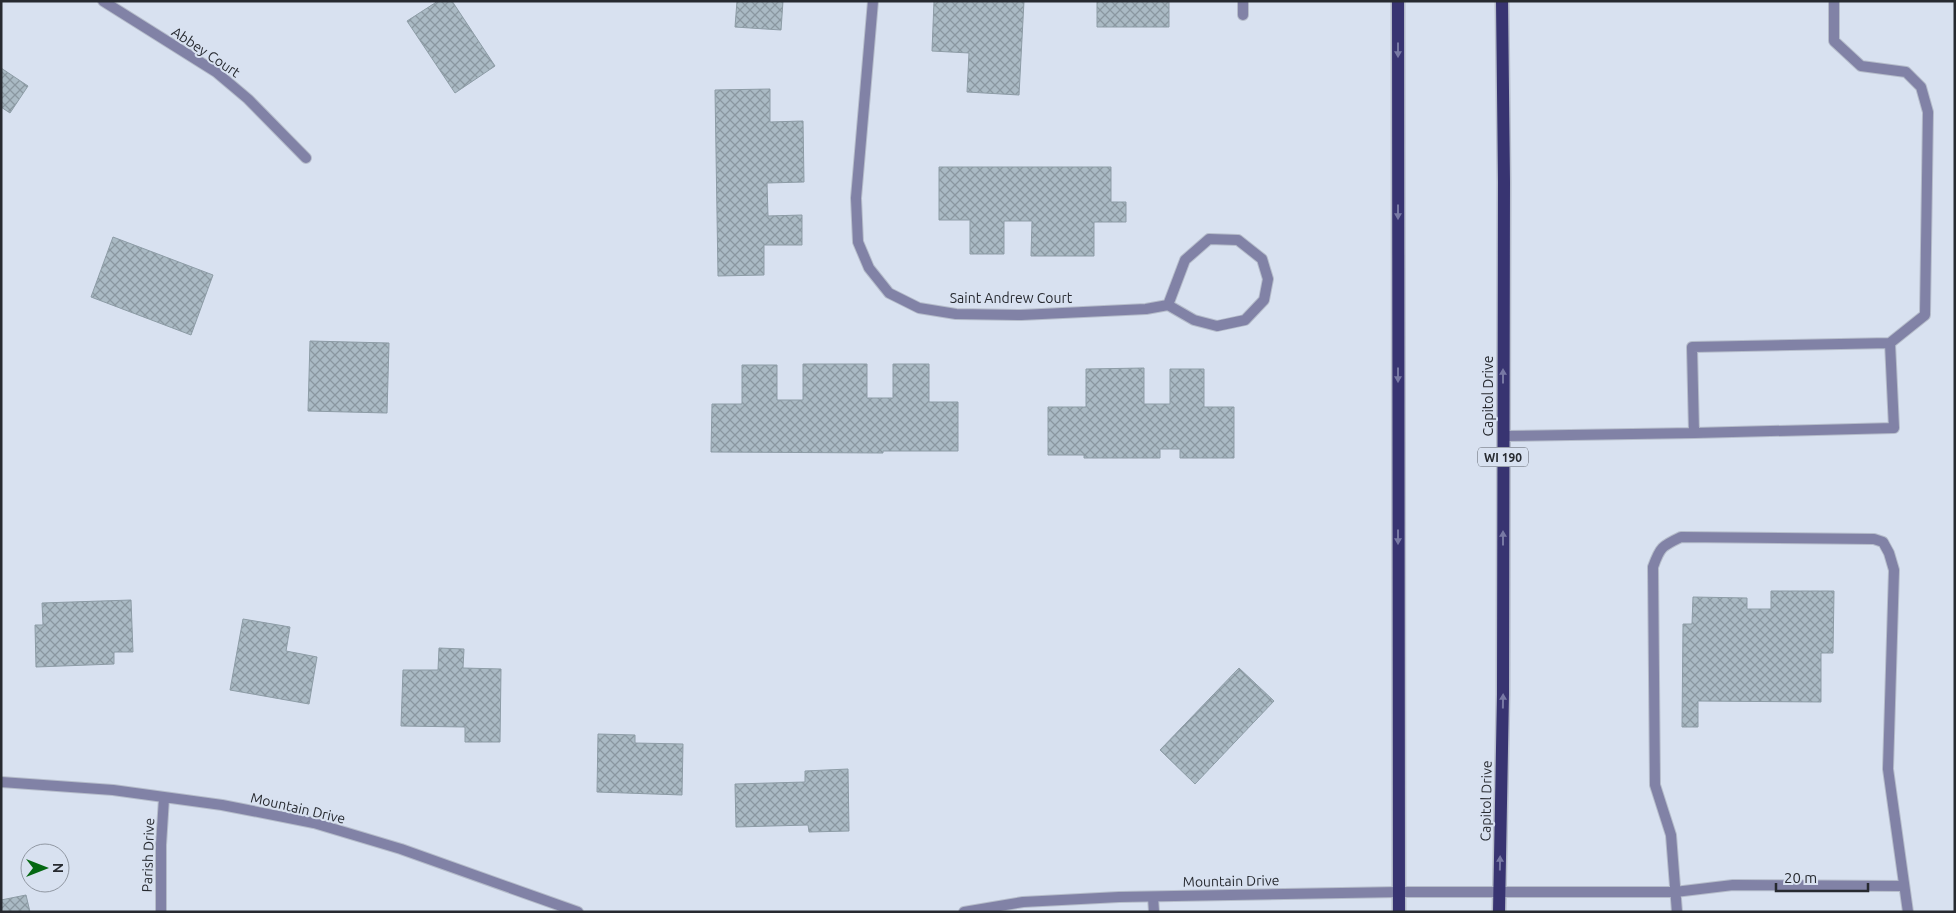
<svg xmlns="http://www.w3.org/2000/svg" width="1956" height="913" font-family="Ubuntu,sans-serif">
<defs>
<pattern id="building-cross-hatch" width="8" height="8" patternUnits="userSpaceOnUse" patternTransform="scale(1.25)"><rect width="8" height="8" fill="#aabac4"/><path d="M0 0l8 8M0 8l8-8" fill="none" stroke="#8a97a0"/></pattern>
</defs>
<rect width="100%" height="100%" fill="#d8e1f0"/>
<!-- building -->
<path fill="url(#building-cross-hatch)" stroke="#8d9ca6" d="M438,1H452L495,66L455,93L407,21Z
M737,1H783L781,30L735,27Z
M934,1H1024L1019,95L967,92L969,53L932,51Z
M1097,1H1169V27H1097Z
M1,68L28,86L10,113L1,107Z
M770,89V122L803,121L804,182L767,183L768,216L802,215V245H764V275L718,276L715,90Z
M939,167H1111V202H1126V222H1094V256H1031L1032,221H1004V254H970V220H939Z
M113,237L213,275L191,335L91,297Z
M310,341L389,343L387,413L308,411Z
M803,364H867V398H893V364H929V402H958V451H883V453L711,452L712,404H742V365H777V400H803Z
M1144,368V404H1170V369H1204V407H1234V458H1180V449H1160V458H1084V455H1048V407H1086V369Z
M1771,591H1834L1833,653H1821V702L1698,701V727H1682L1683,624H1692L1693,597L1747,598V609H1771Z
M131,600L133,652H114V664L36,667L35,625H43L42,603Z
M243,619L290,627L286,651L317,657L309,704L230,690Z
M439,648L464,649L463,668L501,669L500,742H465V727L401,726L403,670H438Z
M1239,668L1274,701L1195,784L1160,750Z
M598,734L635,735V743L683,744L682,795L597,792Z
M848,769L849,831L809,832L808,825L736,827L735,784L805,782V771Z
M26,895L30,912H1V900Z"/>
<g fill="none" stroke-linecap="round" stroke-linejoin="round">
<!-- lane casing -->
<g stroke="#b5bcca" stroke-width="12">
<path id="lane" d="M1834,1V41L1861,66L1906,72L1921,87L1928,112L1925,315L1890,343L1692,347L1694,433L1894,428L1890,343
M1243,15V1
M1503,436L1694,433
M1499,892H1675L1733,885L1904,886
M1153,897L1154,912
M1677,912L1671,835L1655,785L1653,567C1660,547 1662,546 1681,537L1874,539L1883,542L1889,553L1894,570L1888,769L1908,912"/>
</g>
<!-- street casing -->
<g stroke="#b5bcca" stroke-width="12">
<path id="street" d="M103,1L216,72L248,99L306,158
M873,1L856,198L858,242L869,268L889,293L919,308L956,314L1021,315L1146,309L1168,305
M1209,239L1238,240L1262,259L1268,279L1264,300L1245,320L1217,326L1194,320L1168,305L1185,260Z
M1,782L113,790L222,805L314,823L401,849L578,912
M161,912V845L164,798
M964,912L1023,902L1119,897L1399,892H1499"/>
</g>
<!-- primary casing -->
<g stroke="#b5bcca" stroke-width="15">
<path id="primary" d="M1398,1L1399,912
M1499,912L1503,694L1504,182L1502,1"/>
</g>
<!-- lane -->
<use href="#lane" stroke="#8182a6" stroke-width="10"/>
<!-- street -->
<use href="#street" stroke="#8182a6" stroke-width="10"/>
<!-- primary -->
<use href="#primary" stroke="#383471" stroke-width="12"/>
</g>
<!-- one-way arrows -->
<defs><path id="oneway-solid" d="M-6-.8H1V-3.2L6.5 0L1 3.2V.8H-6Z" transform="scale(1.25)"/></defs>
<g fill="#7879a4">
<use href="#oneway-solid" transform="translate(1398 50) rotate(90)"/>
<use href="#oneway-solid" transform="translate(1398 212) rotate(90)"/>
<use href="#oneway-solid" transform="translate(1398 375) rotate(90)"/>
<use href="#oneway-solid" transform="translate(1503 376) rotate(-90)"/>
<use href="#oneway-solid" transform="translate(1398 537) rotate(90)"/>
<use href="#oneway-solid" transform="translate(1503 538) rotate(-90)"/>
<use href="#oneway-solid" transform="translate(1503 701) rotate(-89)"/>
<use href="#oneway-solid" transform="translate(1500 863) rotate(-89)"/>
</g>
<g text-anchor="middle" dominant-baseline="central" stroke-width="4" stroke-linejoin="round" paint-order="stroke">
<!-- shield labels -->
<rect fill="#d8e1f0" stroke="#5c616a" stroke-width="1" x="1478" y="447.5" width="50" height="19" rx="4"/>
<g font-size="12" font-weight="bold" fill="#272a30">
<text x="1503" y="457">WI 190</text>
</g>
<!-- street labels -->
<g font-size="14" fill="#272a30" stroke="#d8e1f0">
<text transform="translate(206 52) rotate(34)">Abbey Court</text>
<text x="1011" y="298">Saint Andrew Court</text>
<text transform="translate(1488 396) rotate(-90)">Capitol Drive</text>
<text transform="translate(1486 801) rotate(-89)">Capitol Drive</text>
<text transform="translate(298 808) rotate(13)">Mountain Drive</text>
<text transform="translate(148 855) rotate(-88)">Parish Drive</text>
<text transform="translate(1231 881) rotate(-1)">Mountain Drive</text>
</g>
</g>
<!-- border -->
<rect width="1956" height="913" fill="none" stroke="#272a30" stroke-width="5"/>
<!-- north arrow -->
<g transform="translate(45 868) rotate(90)"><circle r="24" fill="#d8e1f0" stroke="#9198a3"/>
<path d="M0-4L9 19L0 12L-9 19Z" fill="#056813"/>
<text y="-8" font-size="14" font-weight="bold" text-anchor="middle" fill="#272a30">N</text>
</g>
<!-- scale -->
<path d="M1776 883v8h92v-8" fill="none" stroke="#272a30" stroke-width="2.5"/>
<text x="1784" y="883" font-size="15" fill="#272a30" stroke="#d8e1f0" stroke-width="4" paint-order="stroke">20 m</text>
</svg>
